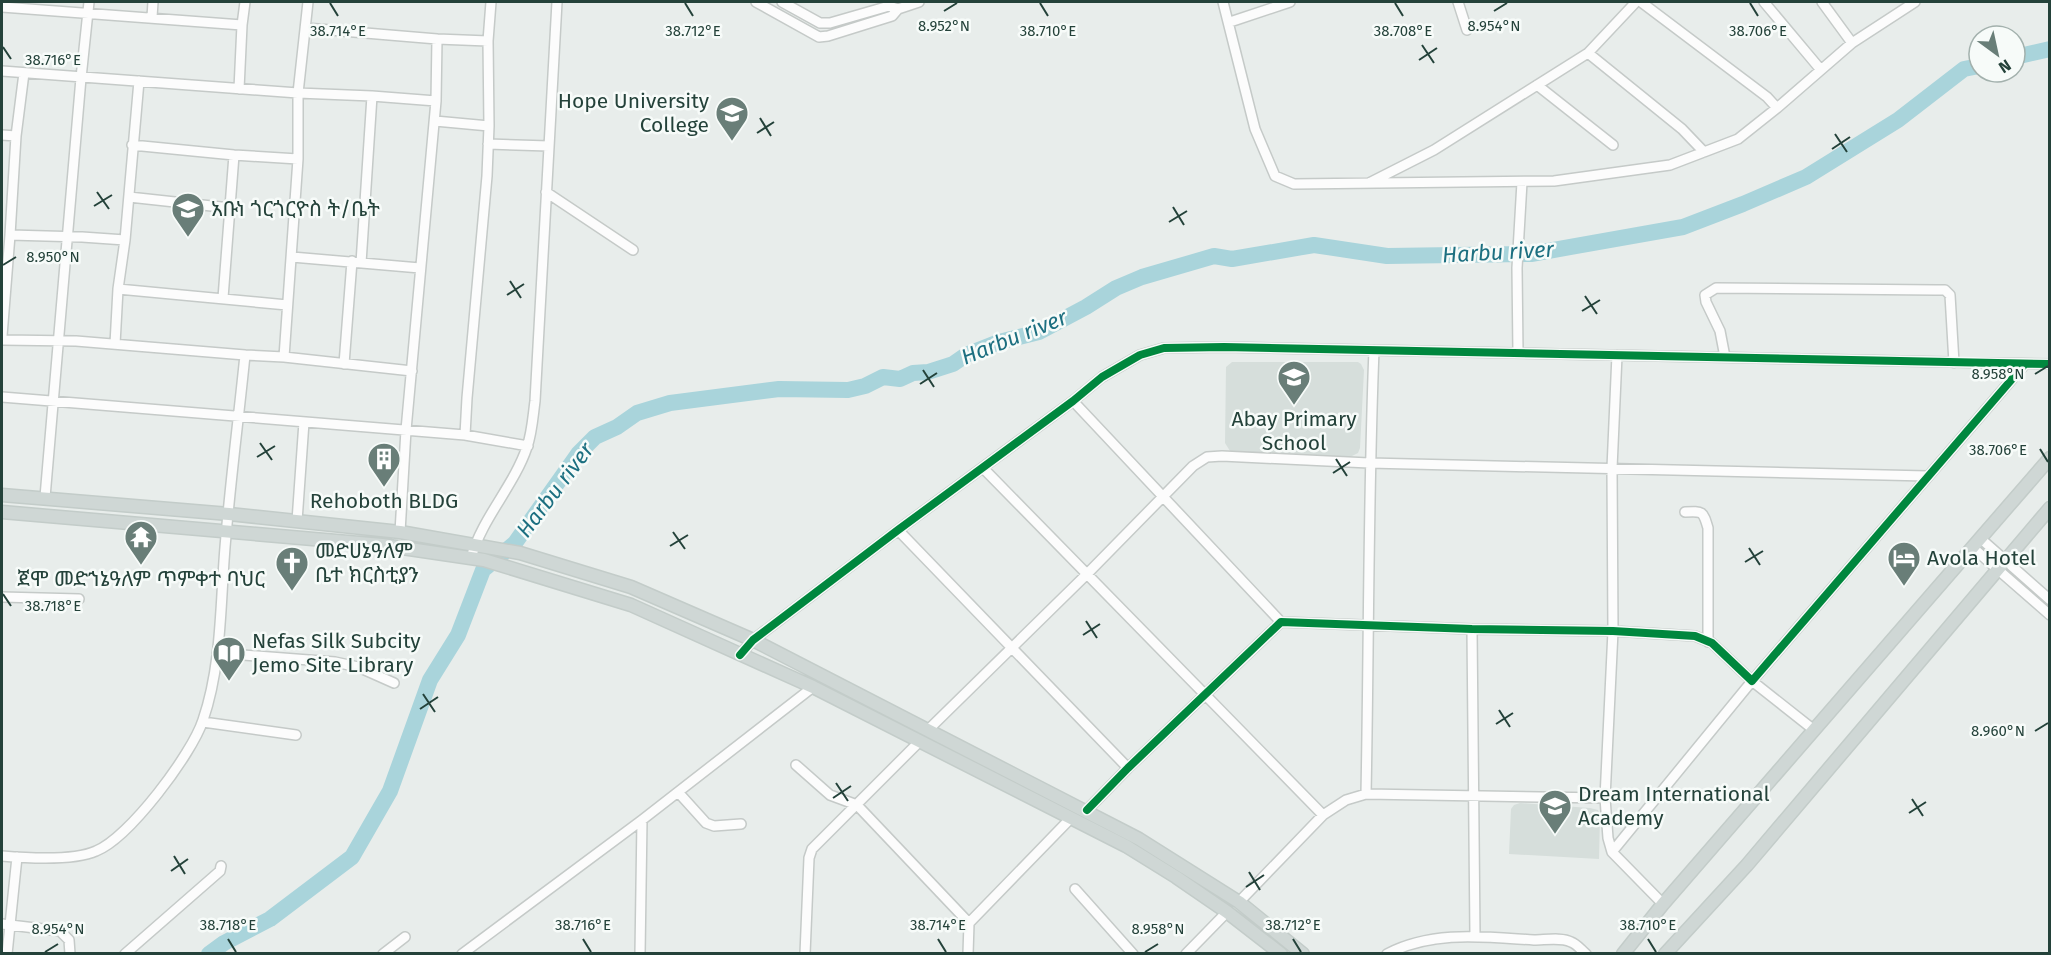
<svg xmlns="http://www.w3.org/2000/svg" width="2051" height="955" font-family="'Fira Sans','Noto Sans Ethiopic',sans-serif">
<rect width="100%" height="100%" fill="#e8edeb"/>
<!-- built -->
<path fill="#d6dedb" d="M1232,362H1358L1361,364L1364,370L1360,448L1358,453L1350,457L1230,451L1225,443L1226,367Z
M1520,803L1590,808L1598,810L1600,817L1599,859L1509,854L1511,809L1514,805Z"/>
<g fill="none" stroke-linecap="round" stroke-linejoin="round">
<!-- river -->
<path stroke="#a9d4db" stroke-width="16" d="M2015,57L2050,49
M209,954L224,943L270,919L352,857L390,791L430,680L458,635L483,570L515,543L578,454L595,437L617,427L637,413L670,403L779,389L848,390L865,386L883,377L900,379L913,373L928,372L953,364L966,355L999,342L1039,332L1086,307L1116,288L1142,277L1214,256L1232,259L1314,245L1387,256L1531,254L1683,227L1743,204L1806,177L1898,120L1964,69L1979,66"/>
<!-- minor casing -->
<g stroke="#c5cac8" stroke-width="12">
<path id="minor" d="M756,2L819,37L828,36L892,16L898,9L919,2
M782,2L820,23H830L889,6L898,9
M1223,2L1255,129L1275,176L1294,184L1554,181L1670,165L1738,139L1777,108L1852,43L1915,2
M1458,2L1467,30
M1641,2L1767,97L1777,108
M1764,2L1821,70
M1822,2L1852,43
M2,7L242,25L239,89
M152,17L153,2
M1230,22L1290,2
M242,25L245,2
M306,28L437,39L436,101
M437,39L488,41
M1588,53L1682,129L1704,152
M2,71L298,93L372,96L436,101L406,430L400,532
M24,73L16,136L10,235L82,237L125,240
M1537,85L1613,145
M435,121L489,126
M2,135L16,136
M488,144L549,146
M132,145L234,155L298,159
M1369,183L1434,150L1588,53L1636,2
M546,192L633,250
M129,197L230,208
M292,257L420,268
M361,263L372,96
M118,289L287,305
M223,298L234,155
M2,336L10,235
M2,340L76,341L245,355
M115,344L118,289L125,240L139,81
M1518,353L1517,268L1522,182
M1617,355L1612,468L1613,631L1605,798L1608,838L1612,852L1663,904
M284,357L412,371
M1725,357L1720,331L1706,302L1705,295L1716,288L1936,290H1945L1950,295L1954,363
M344,364L352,261
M2,397L465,435L528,446
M1073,401L1281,622
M465,435L467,398L487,176L489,126L488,41L491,2
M983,468C1097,583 1209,700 1323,815
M45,497L81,78L89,2
M1685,512C1703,511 1703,511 1708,528V642
M297,521L304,422
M898,530L1128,768
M1980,538L2050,600
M1972,547L2050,615
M471,558C482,518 514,486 527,447C532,433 533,416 535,401L557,2
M2,597L79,599
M1472,629L1475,936
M217,653L335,662L358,667L394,683
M740,655L753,640L898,530L1073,401L1102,377L1140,355L1164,348L1224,347L2050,364
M203,722L296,735
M928,730L1088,573L1193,466L1207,457L1222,456L1369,463L1927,476
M796,765L830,795L857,805L969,923
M678,792L706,823L714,826L741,824
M1366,794C1369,646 1368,498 1374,350
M1087,810L1128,768L1281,622L1472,629L1613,631L1695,636L1712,643L1752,681L2025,364
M1612,852L1752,681L1814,730
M2,856C26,858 74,861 96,851C129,838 192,754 203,720C223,662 220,596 226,536C231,476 239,415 245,355L284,357L298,159V93L308,2
M1075,889L1133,954
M1239,902L1323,815L1346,800L1366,794L1605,798
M2,924L60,931L69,940L70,954
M7,954L17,857
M125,954L220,871L221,866
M383,954L405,937
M462,954L642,820L813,687
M640,954L642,820
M805,954L809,858L812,849L919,742
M968,954L969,923L1070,819
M1186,954L1227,912
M1387,954C1433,930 1485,937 1534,940C1545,940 1562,937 1571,942C1577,944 1581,950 1586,954"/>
</g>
<!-- major casing -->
<g stroke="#c3ccc9" stroke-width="15">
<path id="major" d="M2,495L229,514L400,532L520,553L631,587L753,640L1139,839L1239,902L1303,954
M2,512L382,545L484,560L631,605L813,687L1126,846L1176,877L1227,912L1281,954
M1623,954L1663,904L2050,458
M1665,954L1747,865L2050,508"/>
</g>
<!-- minor -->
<use href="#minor" stroke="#fcfcfc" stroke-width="9"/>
<!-- major -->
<use href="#major" stroke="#cfd7d5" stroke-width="12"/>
<!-- cycleway casing -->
<g stroke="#f7fbf9" stroke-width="11">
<path id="cycleway" d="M740,655L753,640L898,530L1073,401L1102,377L1140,355L1164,348L1224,347L2050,364
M1087,810L1128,768L1281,622L1472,629L1613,631L1695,636L1712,643L1752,681L2025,364"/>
</g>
<!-- cycleway -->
<use href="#cycleway" stroke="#00873e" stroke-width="8"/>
</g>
<!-- ticks -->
<path fill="none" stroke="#24423a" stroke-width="2" d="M330,3L338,16M685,3L693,16M1040,3L1048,16M1395,3L1403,16M1750,3L1758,16M944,11L957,3M1494,11L1507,3M1422,45L1434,63M3,47L11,59M1419,60L1437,48M760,118L771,136M757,133L774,122M1835,134L1847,152M1832,149L1850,137M97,192L109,209M94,206L112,195M1173,207L1184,225M1169,222L1187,211M3,265L16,257M510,281L521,298M507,295L524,284M1585,296L1597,314M1582,311L1600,300M923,370L934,387M2035,374L2048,366M920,384L937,373M260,443L272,460M2040,449L2048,462M257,457L275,446M1336,459L1347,476M1333,473L1350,462M673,532L685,549M670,546L688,535M1749,548L1760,565M1745,562L1763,551M3,594L11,606M1086,621L1097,638M1083,635L1100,624M423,694L435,712M420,709L438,697M1499,710L1510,727M1496,724L1513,713M2035,731L2048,723M836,783L848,801M833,798L851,786M1912,799L1923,816M1909,813L1926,802M174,856L185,874M171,871L188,859M1249,872L1260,890M1246,887L1264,875M228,939L236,952M583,939L591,952M938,939L946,952M1293,939L1301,952M1648,939L1656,952M45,952L58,944M1145,952L1158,944"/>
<!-- icons -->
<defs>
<g id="school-pin" transform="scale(1.725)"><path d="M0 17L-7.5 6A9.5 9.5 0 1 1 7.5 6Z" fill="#697e78" stroke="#f7fbf9"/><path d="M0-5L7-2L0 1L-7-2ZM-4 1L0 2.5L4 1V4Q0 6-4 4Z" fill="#fff"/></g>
<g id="building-pin" transform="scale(1.725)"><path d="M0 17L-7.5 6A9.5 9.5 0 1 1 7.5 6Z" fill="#697e78" stroke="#f7fbf9"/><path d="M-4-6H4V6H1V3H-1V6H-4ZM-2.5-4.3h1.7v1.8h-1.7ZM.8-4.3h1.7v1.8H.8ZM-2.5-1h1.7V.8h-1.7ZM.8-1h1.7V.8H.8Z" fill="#fff"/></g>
<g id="temple-pin" transform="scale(1.725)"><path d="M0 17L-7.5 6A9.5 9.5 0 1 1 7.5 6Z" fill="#697e78" stroke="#f7fbf9"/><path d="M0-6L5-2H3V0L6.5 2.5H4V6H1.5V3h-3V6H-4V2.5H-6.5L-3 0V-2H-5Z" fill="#fff"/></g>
<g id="hotel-pin" transform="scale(1.725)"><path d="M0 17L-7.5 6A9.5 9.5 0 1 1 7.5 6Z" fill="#697e78" stroke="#f7fbf9"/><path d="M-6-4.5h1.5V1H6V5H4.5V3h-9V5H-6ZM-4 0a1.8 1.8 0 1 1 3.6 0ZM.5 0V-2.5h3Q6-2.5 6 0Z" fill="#fff"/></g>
<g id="church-pin" transform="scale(1.725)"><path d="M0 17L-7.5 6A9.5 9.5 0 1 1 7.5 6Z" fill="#697e78" stroke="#f7fbf9"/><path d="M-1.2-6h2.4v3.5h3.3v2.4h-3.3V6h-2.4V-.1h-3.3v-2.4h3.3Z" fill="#fff"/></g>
<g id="library-pin" transform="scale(1.725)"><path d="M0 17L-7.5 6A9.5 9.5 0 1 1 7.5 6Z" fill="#697e78" stroke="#f7fbf9"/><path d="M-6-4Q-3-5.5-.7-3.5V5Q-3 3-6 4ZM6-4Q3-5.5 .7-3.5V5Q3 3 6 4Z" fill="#fff"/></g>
</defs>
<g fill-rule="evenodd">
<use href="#school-pin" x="732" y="113"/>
<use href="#school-pin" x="188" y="209"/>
<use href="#school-pin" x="1294" y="377"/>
<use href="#building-pin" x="384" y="459"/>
<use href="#temple-pin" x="141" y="537"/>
<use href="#hotel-pin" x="1904" y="558"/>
<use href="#church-pin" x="292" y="563"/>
<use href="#library-pin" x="229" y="653"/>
<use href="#school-pin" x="1555" y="806"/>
</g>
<g text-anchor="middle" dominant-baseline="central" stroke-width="5" stroke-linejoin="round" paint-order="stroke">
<!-- poi labels -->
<g font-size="21" fill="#24423a" stroke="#f7fbf9" text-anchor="start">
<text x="709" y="101" text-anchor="end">Hope University<tspan x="709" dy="24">College</tspan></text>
<text x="211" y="209">አቡነ ጎርጎርዮስ ት/ቤት</text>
<text x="1294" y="419" text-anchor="middle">Abay Primary<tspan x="1294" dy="24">School</tspan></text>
<text x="384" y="501" text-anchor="middle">Rehoboth BLDG</text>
<text x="315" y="551">መድሀኔዓለም<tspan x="315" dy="24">ቤተ ክርስቲያን</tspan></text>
<text x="1927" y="558">Avola Hotel</text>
<text x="141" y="579" text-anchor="middle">ጀሞ መድኀኔዓለም ጥምቀተ ባህር</text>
<text x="252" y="641">Nefas Silk Subcity<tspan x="252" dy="24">Jemo Site Library</tspan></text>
<text x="1578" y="794">Dream International<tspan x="1578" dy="24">Academy</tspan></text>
</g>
<!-- water labels -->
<g font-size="22" font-style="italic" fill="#1c6f80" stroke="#f7fbf9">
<text transform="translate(1498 252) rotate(-3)">Harbu river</text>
<text transform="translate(1014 337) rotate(-22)">Harbu river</text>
<text transform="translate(555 490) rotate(-53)">Harbu river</text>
</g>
</g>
<g font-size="15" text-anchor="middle" fill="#24423a" stroke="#f7fbf9" stroke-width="5" stroke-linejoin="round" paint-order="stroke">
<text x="944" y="31">8.952°N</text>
<text x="1494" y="31">8.954°N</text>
<text x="338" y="36">38.714°E</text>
<text x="693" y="36">38.712°E</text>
<text x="1048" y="36">38.710°E</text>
<text x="1403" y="36">38.708°E</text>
<text x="1758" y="36">38.706°E</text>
<text x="53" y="65">38.716°E</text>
<text x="53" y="262">8.950°N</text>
<text x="1998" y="379">8.958°N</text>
<text x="1998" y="455">38.706°E</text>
<text x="53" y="611">38.718°E</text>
<text x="1998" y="736">8.960°N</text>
<text x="228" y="930">38.718°E</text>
<text x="583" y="930">38.716°E</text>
<text x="938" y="930">38.714°E</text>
<text x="1293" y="930">38.712°E</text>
<text x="1648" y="930">38.710°E</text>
<text x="58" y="934">8.954°N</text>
<text x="1158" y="934">8.958°N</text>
</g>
<!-- border -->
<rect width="2051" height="955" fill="none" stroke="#24423a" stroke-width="6"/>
<!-- north arrow -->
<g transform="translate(1997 54) rotate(147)"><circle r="28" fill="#f7fbf9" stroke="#a3b1ad" stroke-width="1.5"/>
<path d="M0-4.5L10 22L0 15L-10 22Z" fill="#697e78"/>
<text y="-9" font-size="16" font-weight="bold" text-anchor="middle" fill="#24423a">N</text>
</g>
</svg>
